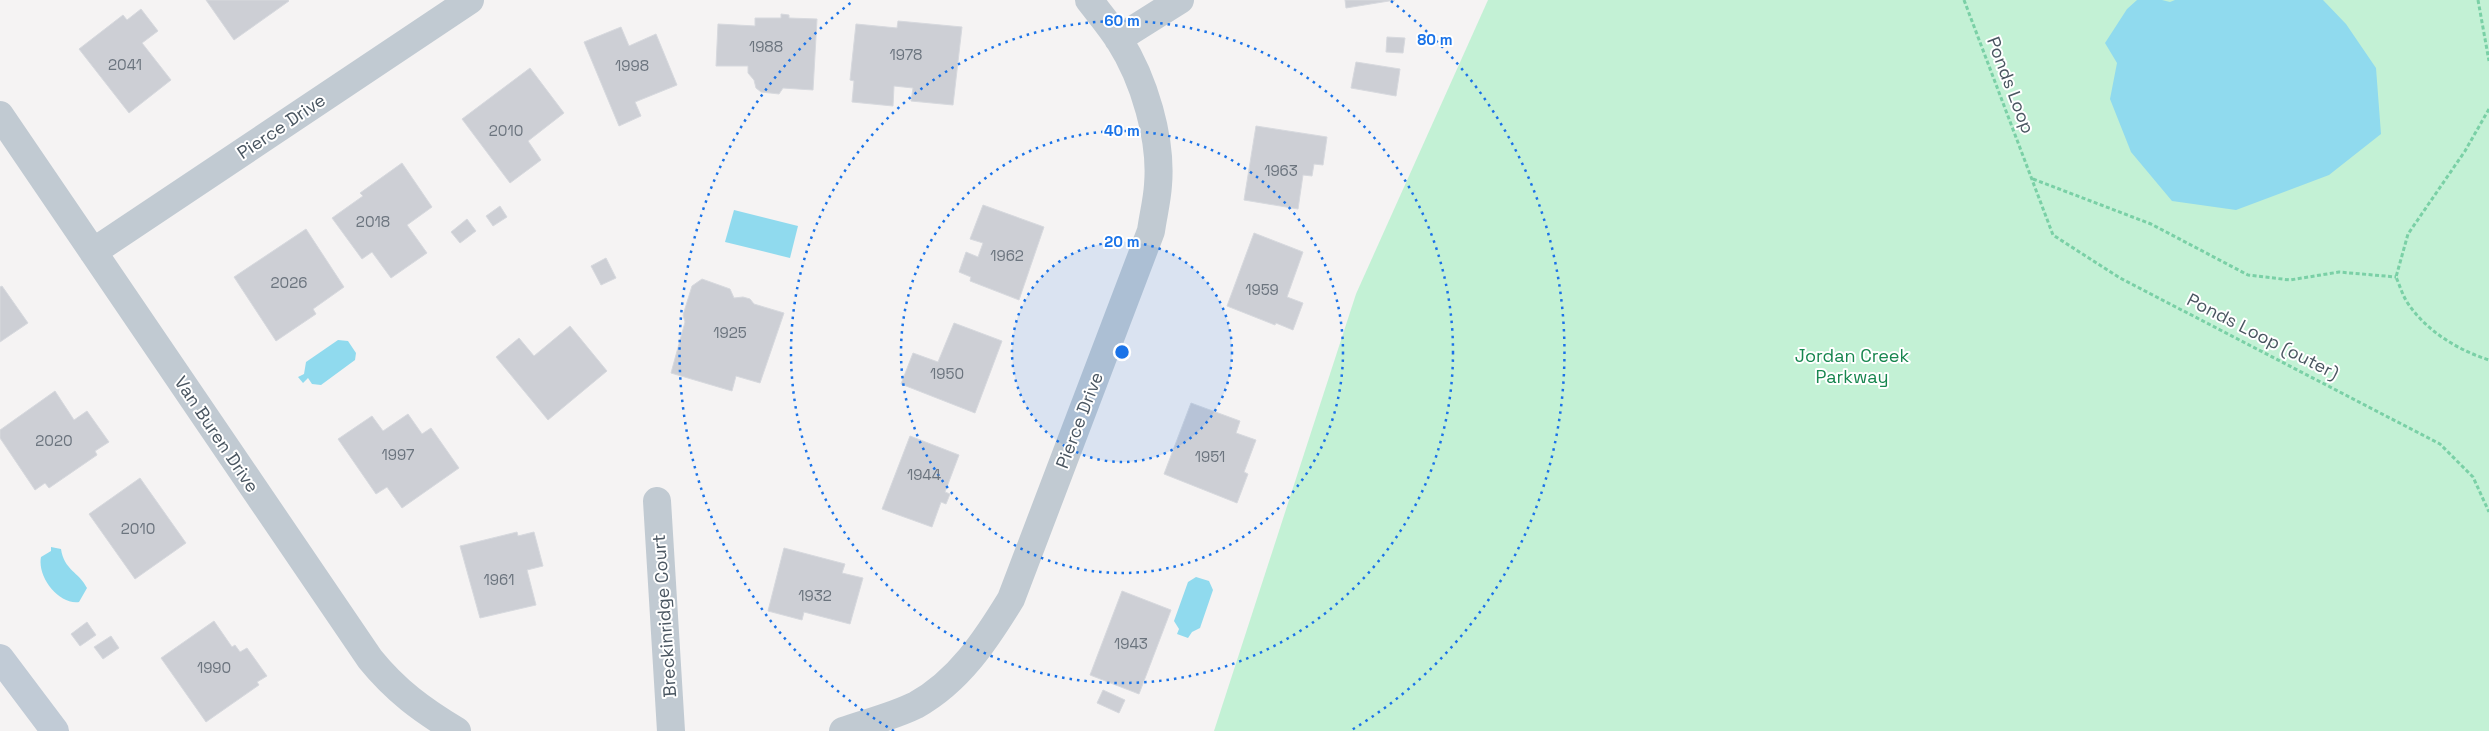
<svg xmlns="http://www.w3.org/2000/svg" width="2489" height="731" font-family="'Space Grotesk',sans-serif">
<rect width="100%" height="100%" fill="#f5f3f3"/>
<!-- green -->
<path fill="#c3f1d5" d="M1488,0H2489V731H1214L1356,294Z"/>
<!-- water -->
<path fill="#90daee" d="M2137,0H2162L2170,2L2175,0H2323L2346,24L2376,68L2381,134L2329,175L2236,210L2172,201L2131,152L2110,99L2117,63L2105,43L2127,9Z
M734,210L798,226L790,258L725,242Z
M338,340L348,341L356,353L355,360L321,385L312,384L308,378L303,383L298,377L304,374L306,362Z
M51,547L61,549C64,570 79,572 87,588L79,602C59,605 37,577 41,557L51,551Z
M1196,577L1209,581L1213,590L1200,628L1192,632L1188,638L1177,634L1179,629L1174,621L1188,582Z"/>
<!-- building -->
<path fill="#cdcfd5" stroke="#d7d9de" d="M206,0H288L289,1L234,40Z
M1345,0H1395L1346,8Z
M141,9L158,31L142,43L171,80L129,113L79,49L123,15L127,20Z
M781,14L789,15V18L817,19L813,90L783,88L779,94L761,92L756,88L754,80L748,73V66H716L718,24L755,26V18H781Z
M898,21L962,27L953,105L911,101L913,88L894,86L893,106L852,102L854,81L850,80L856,24L897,28Z
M621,27L629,46L656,34L677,85L635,102L641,116L619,126L584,42Z
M1387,37L1405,38L1403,53L1386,52Z
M1356,62L1400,69L1396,96L1351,88Z
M530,68L564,113L528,141L541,160L510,183L462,119Z
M1256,126L1327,137L1323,165L1314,164L1312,176L1303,175L1298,209L1244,200Z
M402,163L432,207L407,225L427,253L391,278L372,252L362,259L332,218L363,196L360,193Z
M983,205L1044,227L1019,300L970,281L971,277L959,272L966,252L978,257L983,243L970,239Z
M500,206L507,217L493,226L486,216Z
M467,219L476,231L460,243L451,232Z
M306,229L344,287L313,309L316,314L276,341L234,277Z
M1254,233L1303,252L1287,297L1303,303L1293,330L1276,323L1275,325L1227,306Z
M606,258L616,278L601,285L591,266Z
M702,279L730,289L734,298L743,297L750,299L754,304L784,313L760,383L736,376L732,391L671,373L685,322L683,315L692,286Z
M2,286L28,323L0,342V287Z
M954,323L1002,341L975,413L901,384L913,353L938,362Z
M570,326L607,371L548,420L496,357L519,338L534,356Z
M55,391L74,420L87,411L109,442L95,451L97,455L49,488L45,483L35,490L0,438V430Z
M1191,403L1240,421L1236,433L1256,440L1244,472L1248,474L1237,503L1164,474Z
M408,414L422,434L431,428L459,468L402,508L387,487L376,494L338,439L372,416L383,431Z
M910,436L959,455L945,492L950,494L946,504L941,502L932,527L882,509Z
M140,478L186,543L135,579L89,514Z
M517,532L518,536L534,532L543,566L527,570L536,605L480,618L460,546Z
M784,548L845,564L842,573L863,578L850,624L804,612L802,620L768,611Z
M1122,591L1171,610L1139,694L1090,675Z
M214,621L232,647L235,645L240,652L247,648L267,676L257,682L259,685L206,722L161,658Z
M87,622L96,635L80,646L71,634Z
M111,636L119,648L103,659L94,647Z
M1103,690L1125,700L1119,713L1097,703Z"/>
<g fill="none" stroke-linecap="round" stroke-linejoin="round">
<!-- path -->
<path stroke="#7ad0a6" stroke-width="3" stroke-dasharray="4 2.5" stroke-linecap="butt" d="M1964,0L2053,235L2120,278L2440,444L2473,477L2489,512
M2478,0L2489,61
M2489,109L2465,151L2408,234L2396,277C2400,286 2403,297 2409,305C2428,332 2458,350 2489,360
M2033,179L2151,224L2248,275L2290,280L2339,272L2396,277"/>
<!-- minor -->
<path stroke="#c1cad2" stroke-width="28" d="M1118,39L1180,0
M0,115L370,659C396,691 422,710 457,731
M93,252L470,0
M657,501L671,731
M843,731C866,723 894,716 916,705C959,681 986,640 1011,599L1151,231C1153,216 1157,201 1158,185C1162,139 1144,79 1119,40C1110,26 1099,13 1089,0"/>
<!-- secondary -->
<path stroke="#c1cbd6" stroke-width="28" d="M0,658L55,731"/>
</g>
<!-- distance rings -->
<circle cx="1122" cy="352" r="110" fill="#1a73e8" fill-opacity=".12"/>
<g fill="none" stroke="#1a73e8" stroke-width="2.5" stroke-dasharray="2.5 5">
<circle cx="1122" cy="352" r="110"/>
<circle cx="1122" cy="352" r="221"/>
<circle cx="1122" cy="352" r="331"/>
<path d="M894 731A442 442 0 0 1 853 1M1391 1A442 442 0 0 1 1350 731"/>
</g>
<g text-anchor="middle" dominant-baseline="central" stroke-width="4" stroke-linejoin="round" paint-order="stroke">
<!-- number labels -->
<g font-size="15" fill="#6b747e">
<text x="766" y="46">1988</text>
<text x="906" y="54">1978</text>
<text x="125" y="64">2041</text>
<text x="632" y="65">1998</text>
<text x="506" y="130">2010</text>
<text x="1281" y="170">1963</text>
<text x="373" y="221">2018</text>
<text x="1007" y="255">1962</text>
<text x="289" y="282">2026</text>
<text x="1262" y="289">1959</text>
<text x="730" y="332">1925</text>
<text x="947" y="373">1950</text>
<text x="54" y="440">2020</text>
<text x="398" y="454">1997</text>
<text x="1210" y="456">1951</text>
<text x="924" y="474">1944</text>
<text x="138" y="528">2010</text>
<text x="499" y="579">1961</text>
<text x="815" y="595">1932</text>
<text x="1131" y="643">1943</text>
<text x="214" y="667">1990</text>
</g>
<!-- street labels -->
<g font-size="18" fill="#4a5661" stroke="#fff">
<text transform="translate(2011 85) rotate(69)">Ponds Loop</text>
<text transform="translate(281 126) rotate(-34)">Pierce Drive</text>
<text transform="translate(2263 336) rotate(27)">Ponds Loop (outer)</text>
<text transform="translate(1079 420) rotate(-69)">Pierce Drive</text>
<text transform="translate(217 434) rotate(56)">Van Buren Drive</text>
<text transform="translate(664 616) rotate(-94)">Breckinridge Court</text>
</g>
<!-- park labels -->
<g font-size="18" fill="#17864f" stroke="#fff">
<text x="1852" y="355">Jordan Creek<tspan x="1852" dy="21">Parkway</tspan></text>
</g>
</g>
<circle cx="1122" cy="352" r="8" fill="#1a73e8" stroke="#fff" stroke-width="2.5"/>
<g font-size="15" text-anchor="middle" font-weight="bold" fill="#1a73e8" stroke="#fff" stroke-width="4" stroke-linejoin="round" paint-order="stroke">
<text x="1122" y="26">60 m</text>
<text x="1435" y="45">80 m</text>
<text x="1122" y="136">40 m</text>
<text x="1122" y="247">20 m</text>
</g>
</svg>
